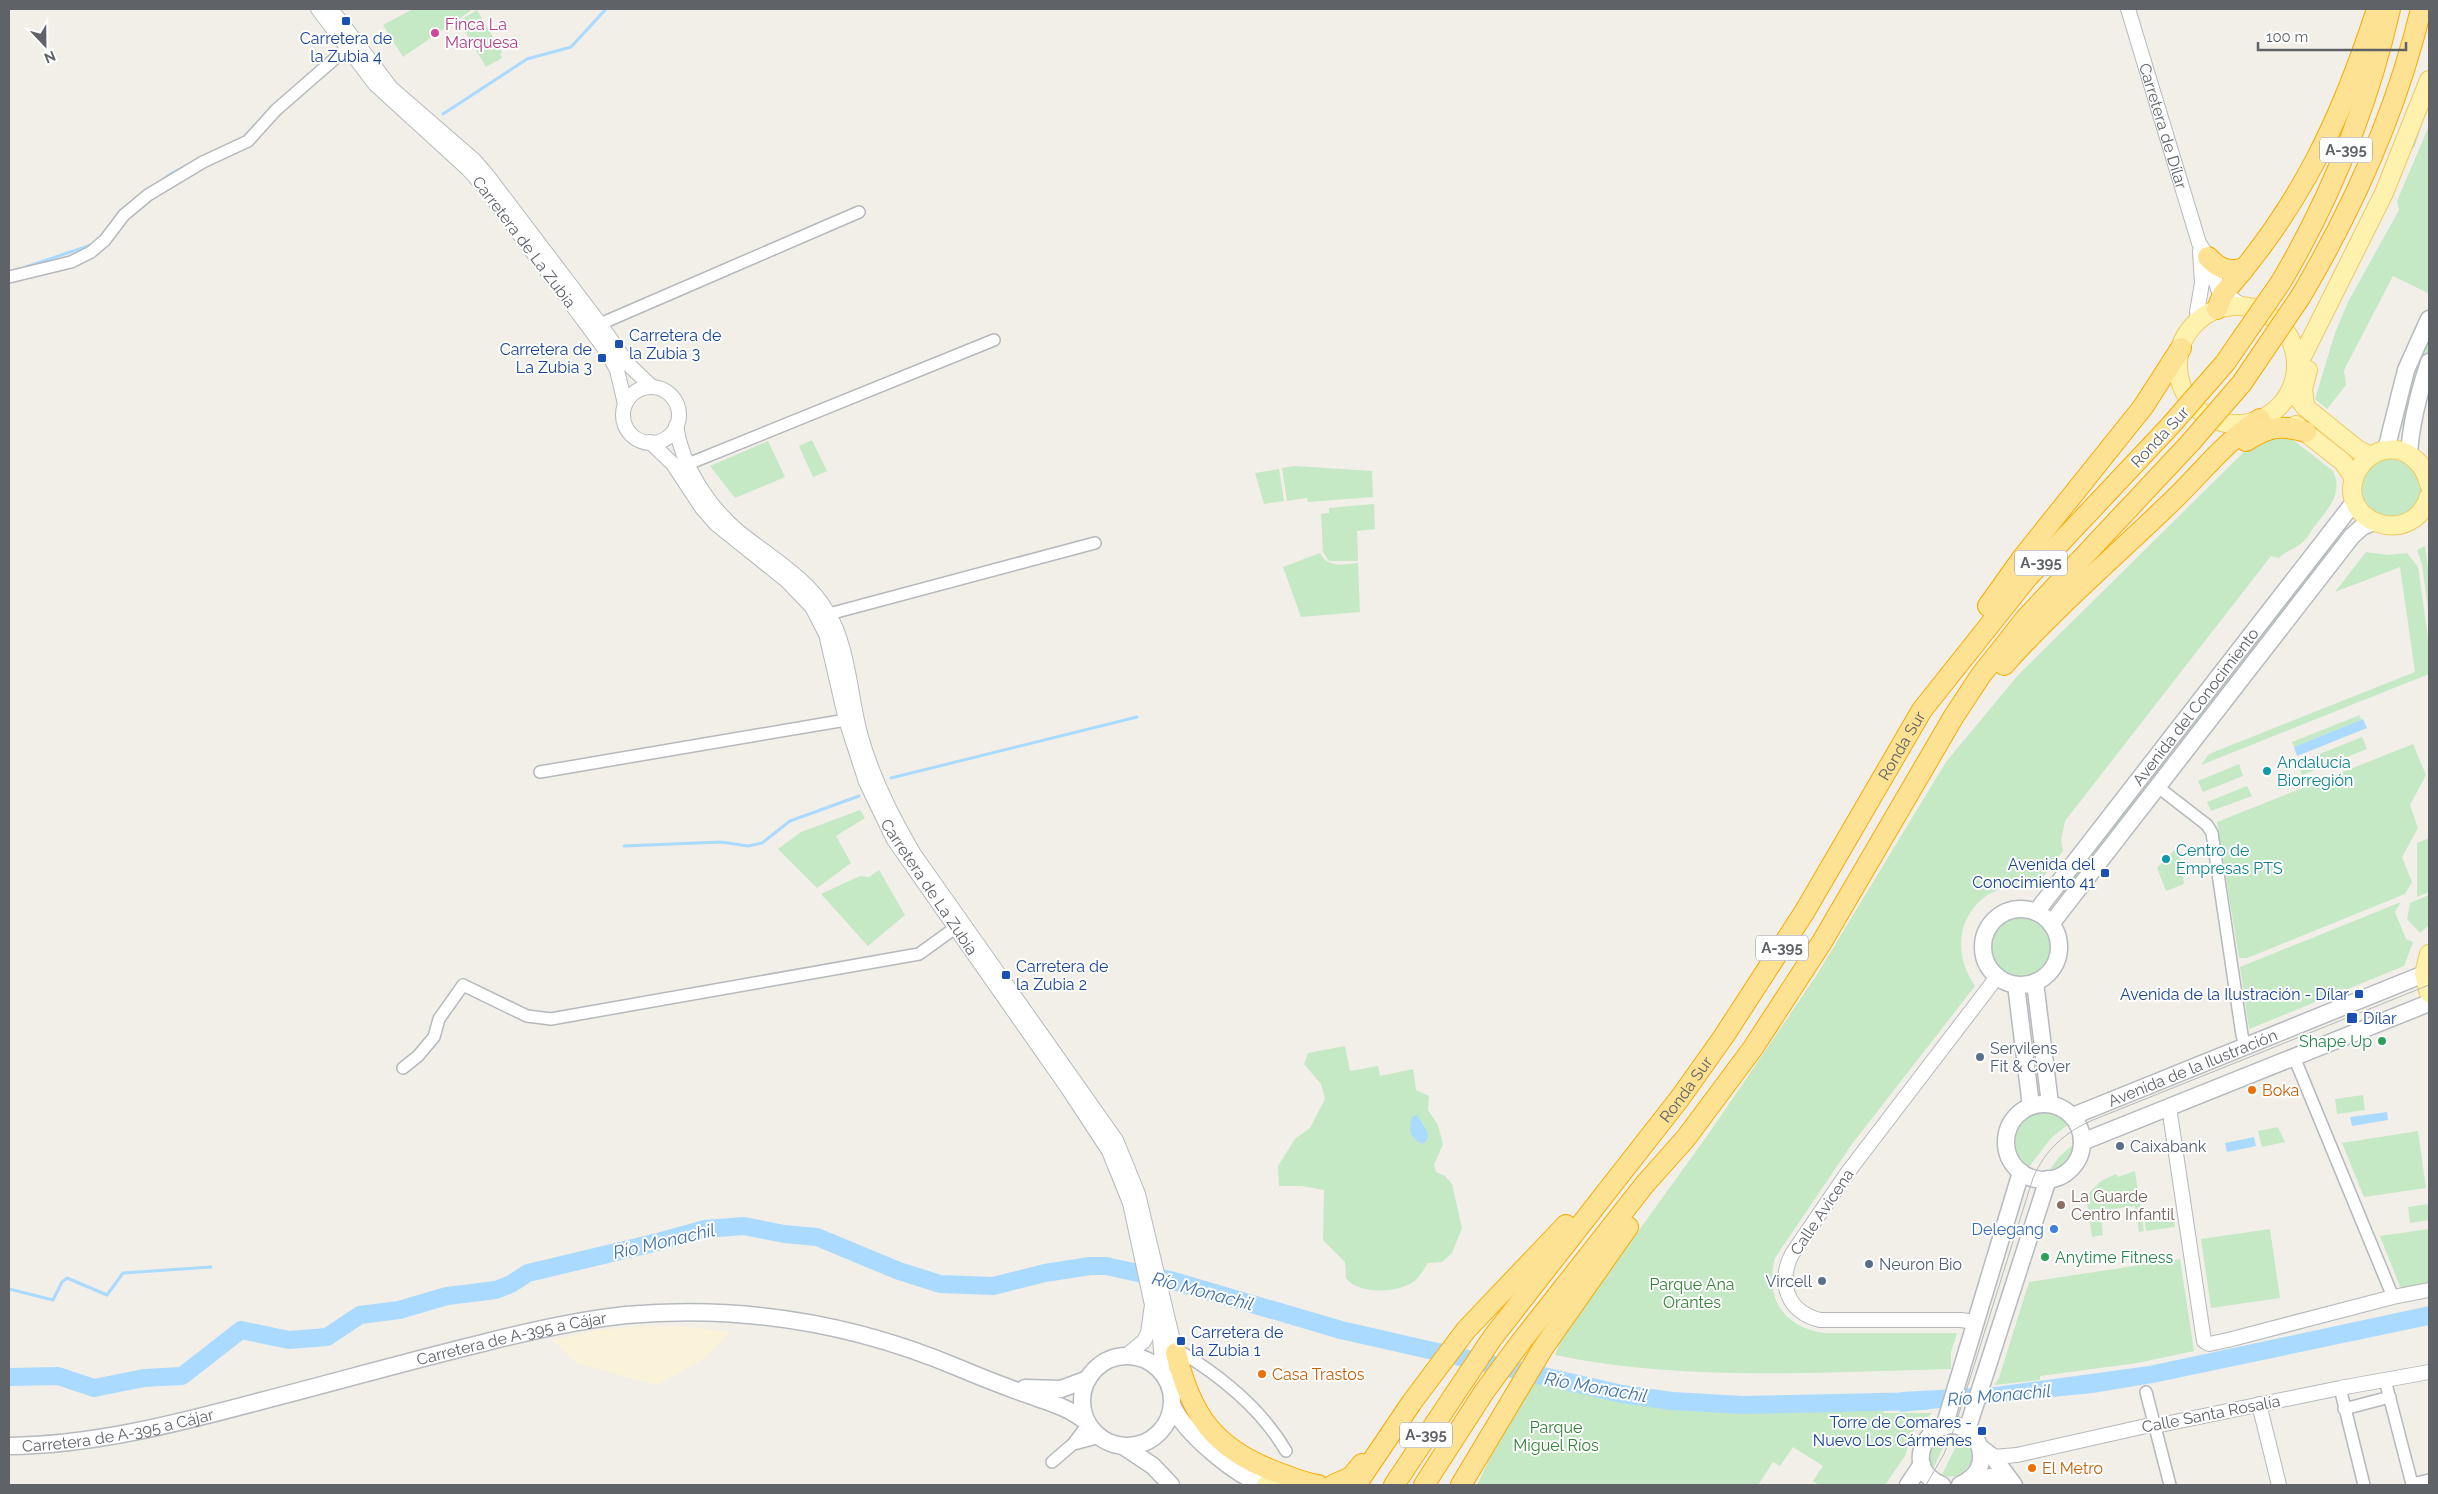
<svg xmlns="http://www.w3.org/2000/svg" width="2438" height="1494" font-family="Raleway,sans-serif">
<rect width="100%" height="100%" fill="#f1efe8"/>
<!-- green -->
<path fill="#c5e8c5" d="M413,9H473L403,57L383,25Z
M477,10L502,52L500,54L502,58L486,67L459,21Z
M2429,126V291L2428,293L2393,276L2344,370L2346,385L2327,409L2315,399L2335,333L2348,302L2399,210L2397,201Z
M2429,329V354L2424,365L2406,427L2396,425L2401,400Z
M2284,433L2333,471C2344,494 2327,510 2314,527C2310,533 2305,542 2299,545C2292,550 2286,551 2279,558L2271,556L2065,821L2061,840L2063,851L2036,886C1975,877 1940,936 1975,986L1852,1144L1775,1258C1764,1298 1784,1328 1825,1333H1957L1951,1352V1369C1819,1372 1685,1382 1555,1355L1560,1340L1712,1129L1816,976L1946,762L2019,674L2248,448Z
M812,440L827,471L813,477L799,446Z
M768,441L785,477L735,498L710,466Z
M2362 488a30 30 0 1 1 60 0a30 30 0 1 1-60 0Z
M1295,466L1372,471L1373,497L1308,502L1307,498L1287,501L1282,468Z
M1279,469L1284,501L1264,504L1255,473Z
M1374,504L1375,529L1357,531L1358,561H1329L1323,552L1321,514L1329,513V508Z
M2338,530L2347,536L2185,745L2176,738Z
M2425,546L2429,576V617L2422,564L2417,550Z
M2366,552L2388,555L2407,553L2418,567L2429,645V674L2201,765L2209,754L2415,672L2400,567L2335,592Z
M1320,553C1328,569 1343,564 1358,563L1360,612L1301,617L1283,567Z
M2360,715L2361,720L2294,747L2292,742Z
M2362,737L2367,749L2302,775L2297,763Z
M2172,744L2180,750L2066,898L2057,891Z
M2413,744L2426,775L2410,805L2418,828L2402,857L2412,882L2405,894L2247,958H2239L2217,822Z
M2239,764L2243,776L2203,792L2198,781Z
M2247,786L2252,796L2211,811L2207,802Z
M860,810L865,818L836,836L851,863L817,888L778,849L801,832Z
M2429,838V892L2417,897V843Z
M2174,850L2180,856L2184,884L2166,891L2157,868Z
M879,870L905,915L868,946L821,894L860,876L869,877Z
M2429,895V925L2420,933L2407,919L2410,903Z
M2401,902L2395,912L2406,939L2413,942L2404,966L2249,1029L2240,967Z
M1991 946a31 31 0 1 1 62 0a31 31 0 1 1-62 0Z
M1345,1046L1350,1071L1378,1066L1380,1076L1413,1069L1416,1090L1429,1096L1428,1110L1438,1125L1443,1144L1434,1165L1436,1172L1445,1176L1452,1184L1462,1228L1452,1253L1442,1262L1428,1263C1424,1269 1419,1278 1413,1282C1397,1293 1358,1295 1346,1278L1345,1262L1323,1240L1324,1190L1302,1186H1279L1278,1166L1295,1139L1310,1128L1325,1099L1321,1084L1304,1064L1308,1053Z
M2363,1095L2365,1110L2337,1114L2335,1099Z
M2041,1111L2061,1115L2070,1123L2051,1138L2029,1167C2005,1148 2015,1119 2041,1111Z
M2278,1127L2285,1142L2262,1147L2258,1131Z
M2418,1131L2426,1188L2364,1197L2342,1143Z
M2076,1142C2075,1158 2064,1169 2048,1172L2060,1156Z
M2135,1171L2144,1231L2139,1232L2135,1206L2100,1211L2103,1235L2092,1237L2086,1196L2101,1181L2116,1174L2118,1177Z
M2429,1204V1220L2410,1223L2408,1207Z
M2173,1213L2175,1227L2146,1231L2144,1217Z
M2270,1229L2280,1298L2211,1308L2201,1239Z
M2429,1229V1283L2401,1289L2380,1236Z
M2180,1259L2194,1351L2137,1363L2040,1376V1380L1994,1385L1999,1378L2029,1282Z
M1533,1381C1562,1387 1593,1395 1623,1399C1709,1410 1796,1409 1883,1409L1884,1413H1932L1913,1431L1905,1456L1885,1485H1819L1813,1481L1823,1466L1793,1447L1780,1466L1773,1462L1758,1485H1477L1513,1410Z
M1949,1434L1933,1469C1926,1453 1932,1438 1949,1434Z
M1961,1436L1964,1438L1963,1440L1972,1452L1971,1463L1960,1476L1941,1477Z"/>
<!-- sand -->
<path fill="#fbf3d9" d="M643,1326L687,1327L730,1332L705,1358L656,1385L576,1363L553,1340L598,1330Z"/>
<!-- water -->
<path fill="#aadaff" d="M2363,719L2367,728L2297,756L2294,747Z
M2387,1112L2388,1120L2352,1126L2350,1117Z
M1417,1115L1428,1133L1427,1140L1422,1144C1410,1138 1408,1130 1412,1117Z
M2254,1137L2256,1146L2227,1152L2225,1143Z
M2429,1306V1325L2153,1383L2093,1393L1900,1412L1901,1392L1995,1387L2149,1366Z"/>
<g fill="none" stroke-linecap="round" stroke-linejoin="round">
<!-- stream -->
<path stroke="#aadaff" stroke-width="3" d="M443,114L527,59L571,47L606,9
M245,136L275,104
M2413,146L2419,128
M133,201L172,173L188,165
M26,267L94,244
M891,778L1137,717
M624,846L721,842L748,846L762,843L790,821L859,796
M9,1289L53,1300L62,1282L67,1278L107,1295L123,1273L211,1267"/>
<!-- river -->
<path stroke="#aadaff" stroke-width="18" d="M9,1377L58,1376L94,1388L144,1378L182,1376L241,1330L289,1340L327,1337L360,1315L399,1310L447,1296L496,1290L511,1284L528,1273L658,1242L705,1229L744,1226L784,1234L817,1237L899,1271L940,1284L993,1286L1045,1273L1090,1266H1106L1170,1280L1341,1330L1622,1394L1672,1401L1743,1405L1925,1401"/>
<!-- minor casing -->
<g stroke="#b5b8bc" stroke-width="14">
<path id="minor" d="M9,277L71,262L91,252L105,240L124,215L148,195L203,162L248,141L276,110L347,48
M600,324L859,212
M688,464L994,340
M829,614L1095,543
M540,772L846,720
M2158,787L2207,825L2212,833L2242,1035L2245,1046
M2294,1057L2393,1297
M403,1068L418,1056L434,1037L439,1019L463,985L527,1016L551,1019L919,954L955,928
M1176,1353L1181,1352C1222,1377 1262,1410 1286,1451
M2385,1380L2412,1484L2429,1480
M2340,1388L2364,1485
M2146,1392L2170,1485
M2344,1409L2390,1397
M1074,1444L1100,1437
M1052,1462L1073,1444L1088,1424"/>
</g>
<!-- tertiary casing -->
<g stroke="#b5b8bc" stroke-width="16">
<g id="tertiary">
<path d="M318,9L375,84L467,168L485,188L608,353L617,370L625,404"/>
<path d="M331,9L391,88L474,160L487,175L600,324L628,364L652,387"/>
<path id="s1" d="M2128,9L2199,243L2208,257L2218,289L2243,306"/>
<path d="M2198,321L2197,312L2202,283L2200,251"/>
<circle cx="651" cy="415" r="28"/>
<path d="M676,426C682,466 708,506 739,532C770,557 807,577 828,613C849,647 850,698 861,737C873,779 892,817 914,854L1116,1140L1138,1194L1176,1353"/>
<path d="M650,442L673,464L702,508L716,524L786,580L812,607L826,634L846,720L866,782L894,840L1069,1090L1109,1151L1130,1203L1152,1305L1148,1333L1144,1341L1126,1356"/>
<path d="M2169,1107L2204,1341L2209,1344L2228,1340L2393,1297L2429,1290"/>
<path d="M1161,1309L1160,1339L1163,1373"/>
<path d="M1975,1322L1961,1320H1820C1788,1312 1777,1284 1792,1254L1848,1172L1997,977"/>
<path d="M2259,1404L2279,1485"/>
<path d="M1993,1457L2017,1455L2146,1426H2155L2340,1388L2429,1372"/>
</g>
</g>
<!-- secondary casing -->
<g stroke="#b6babf" stroke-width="19">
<g id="secondary">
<path d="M2386,450L2406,370L2429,319"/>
<path d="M2409,454C2411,422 2419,392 2429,362"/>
<circle cx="2021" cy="947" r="38"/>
<path id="s2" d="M2036,912L2355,501"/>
<path d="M2051,924L2352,536L2362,527L2373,522"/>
<path d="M2035,982L2050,1104"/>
<path d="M2016,985L2031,1106"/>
<circle cx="2044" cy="1142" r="38"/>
<path id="s3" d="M2073,1116L2424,974"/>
<path d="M2082,1142L2429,1003"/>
<circle cx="1127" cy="1401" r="45"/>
<path d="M1025,1388L1061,1389L1088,1379"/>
<path d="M1173,1407C1186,1434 1236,1476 1264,1485"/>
<path d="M1944,1427L2021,1172"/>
<path d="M1967,1430L2048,1179"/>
<path id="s4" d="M9,1446C94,1445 179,1423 261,1401C335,1382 409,1361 483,1343C530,1331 578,1320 626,1315C741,1305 853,1323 959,1368C983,1378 1008,1388 1032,1396C1056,1405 1065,1406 1087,1422"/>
<path d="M1123,1446L1153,1466L1171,1485"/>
<path d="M1981,1448L1993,1457L2014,1485"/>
<path d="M1970,1480L1992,1477L2008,1485"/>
<path d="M1908,1485L1922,1464"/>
<path d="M1942,1485C1894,1466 1938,1403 1970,1433C1977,1440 1981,1446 1981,1456C1982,1470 1972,1479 1960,1485"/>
</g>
</g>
<!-- primary casing -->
<g stroke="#f2c960" stroke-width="20">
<path id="primary" d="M2178 365a59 59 0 1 1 118 0a59 59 0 1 1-118 0Z
M2297,367L2384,193L2429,80
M2299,399L2305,407L2357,449L2370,456
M2305,407L2303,389L2308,370
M2296,425L2343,462L2354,478
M2429,484C2424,461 2403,443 2378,452C2368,456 2361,464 2356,473C2334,522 2413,550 2429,496
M2429,954L2424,974L2429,993
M1266,1485H1280"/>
</g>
<!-- motorway casing -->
<g stroke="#f9ab00" stroke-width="22">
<g id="motorway">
<path d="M2208,257C2218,268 2227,272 2242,269"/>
<path d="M2281,282C2331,197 2368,105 2390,9"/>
<path d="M2301,296C2354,206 2397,110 2421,9"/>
<path d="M2217,309L2223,294C2301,205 2341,120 2377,9"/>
<path d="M2246,441C2269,427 2280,424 2306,432"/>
<path d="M1988,606L2023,557L2143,407L2181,348"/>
<path d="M2004,665C2055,608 2113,558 2168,505C2198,477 2225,441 2260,419"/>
<path d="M1176,1353C1191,1415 1214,1448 1274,1471C1288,1476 1303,1483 1318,1485"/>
<path d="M1333,1485L1351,1477L1362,1464"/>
<path d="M1356,1485L1412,1402L1466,1330L1566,1225"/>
<path id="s5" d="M1394,1485L1493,1337L1680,1098L1724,1036L1805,911L1922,710L2027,578L2171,425"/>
<path d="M1424,1485L1484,1392L1520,1343L1645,1184L1686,1138L1753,1048L1822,942L1954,716L1981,675L2026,618L2190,443"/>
<path d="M1461,1485L1543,1348L1628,1227"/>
</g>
</g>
<!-- minor -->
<use href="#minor" stroke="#fff" stroke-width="11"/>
<!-- tertiary -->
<use href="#tertiary" stroke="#fff" stroke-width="14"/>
<!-- secondary -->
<use href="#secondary" stroke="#fff" stroke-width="16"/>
<!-- primary -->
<use href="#primary" stroke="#fff2af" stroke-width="18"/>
<!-- motorway -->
<use href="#motorway" stroke="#fde293" stroke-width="20"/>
<!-- tram -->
<path stroke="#b6b7b8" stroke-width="1" d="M1926,1485L1944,1454L1955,1426L2033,1178C2045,1150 2065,1132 2093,1120L2429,985"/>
<!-- motorway-bridge casing -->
<g stroke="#f9ab00" stroke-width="22" stroke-linecap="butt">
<path id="motorway-bridge" d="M2171,425L2225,363L2281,282
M2190,443L2242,383L2301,296"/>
</g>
<!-- motorway-bridge -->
<use href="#motorway-bridge" stroke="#fde293" stroke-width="20"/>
</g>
<!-- markers -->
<g fill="#1a4fb4" stroke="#fff" stroke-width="2">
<rect x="341" y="16" width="10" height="10" rx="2.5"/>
<rect x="614" y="339" width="10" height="10" rx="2.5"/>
<rect x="597" y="353" width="10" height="10" rx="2.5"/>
<rect x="2100" y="868" width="10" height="10" rx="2.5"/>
<rect x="1001" y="970" width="10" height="10" rx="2.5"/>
<rect x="2354" y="989" width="10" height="10" rx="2.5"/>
<rect x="2346" y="1012" width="12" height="12" rx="2.5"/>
<rect x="1176" y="1336" width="10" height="10" rx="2.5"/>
<rect x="1977" y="1426" width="10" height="10" rx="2.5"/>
</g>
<circle fill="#d1479c" stroke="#fff" stroke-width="2" cx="435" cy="33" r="5"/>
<g fill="#0f9aa8" stroke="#fff" stroke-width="2">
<circle cx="2267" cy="771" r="5"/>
<circle cx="2166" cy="859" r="5"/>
</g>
<g fill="#2e9e5b" stroke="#fff" stroke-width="2">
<circle cx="2382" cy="1041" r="5"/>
<circle cx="2045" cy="1257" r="5"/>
</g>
<g fill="#5c6f8a" stroke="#fff" stroke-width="2">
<circle cx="1980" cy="1057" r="5"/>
<circle cx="2120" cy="1146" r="5"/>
<circle cx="1869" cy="1264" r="5"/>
<circle cx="1822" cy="1281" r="5"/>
</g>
<g fill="#e8710a" stroke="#fff" stroke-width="2">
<circle cx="2252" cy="1090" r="5"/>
<circle cx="1262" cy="1374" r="5"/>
<circle cx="2032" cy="1468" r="5"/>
</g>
<circle fill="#8d6e63" stroke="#fff" stroke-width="2" cx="2061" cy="1205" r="5"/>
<circle fill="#3f7fe0" stroke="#fff" stroke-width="2" cx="2054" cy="1229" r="5"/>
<g text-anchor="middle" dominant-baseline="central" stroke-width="4" stroke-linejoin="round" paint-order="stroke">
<!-- shield labels -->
<g fill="#fff" stroke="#8f9295" stroke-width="1">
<rect x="2320" y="137.5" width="52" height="25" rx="4"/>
<rect x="2015" y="550.5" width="52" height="25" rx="4"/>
<rect x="1756" y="935.5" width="52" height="25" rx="4"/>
<rect x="1400" y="1422.5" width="52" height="25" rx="4"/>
</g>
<g font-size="15" font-weight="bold" fill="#5f6368">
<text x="2346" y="150">A-395</text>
<text x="2041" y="563">A-395</text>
<text x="1782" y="948">A-395</text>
<text x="1426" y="1435">A-395</text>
</g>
<!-- hotel labels -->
<g font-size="16" fill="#b23c85" stroke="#fff" text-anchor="start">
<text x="445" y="24">Finca La<tspan x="445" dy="18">Marquesa</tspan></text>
</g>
<!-- transit labels -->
<g font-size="16" fill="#164399" stroke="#fff" text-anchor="start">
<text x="346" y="38" text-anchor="middle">Carretera de<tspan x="346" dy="18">la Zubia 4</tspan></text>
<text x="629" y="335">Carretera de<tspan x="629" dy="18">la Zubia 3</tspan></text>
<text x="592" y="349" text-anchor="end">Carretera de<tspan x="592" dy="18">La Zubia 3</tspan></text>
<text x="2095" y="864" text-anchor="end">Avenida del<tspan x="2095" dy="18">Conocimiento 41</tspan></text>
<text x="1016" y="966">Carretera de<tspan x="1016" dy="18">la Zubia 2</tspan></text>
<text x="2349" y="994" text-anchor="end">Avenida de la Ilustración - Dílar</text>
<text x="2363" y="1018">Dílar</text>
<text x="1191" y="1332">Carretera de<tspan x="1191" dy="18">la Zubia 1</tspan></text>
<text x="1972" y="1422" text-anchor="end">Torre de Comares -<tspan x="1972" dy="18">Nuevo Los Cármenes</tspan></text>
</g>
<!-- street labels -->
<g font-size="16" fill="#5f6368" stroke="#fff">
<text stroke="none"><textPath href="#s1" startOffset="122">Carretera de Dílar</textPath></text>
<text transform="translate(524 242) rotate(53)">Carretera de La Zubia</text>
<text transform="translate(2160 437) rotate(-47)">Ronda Sur</text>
<text stroke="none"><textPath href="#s2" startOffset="260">Avenida del Conocimiento</textPath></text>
<text stroke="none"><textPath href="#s5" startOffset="898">Ronda Sur</textPath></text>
<text transform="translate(929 887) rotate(56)">Carretera de La Zubia</text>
<text stroke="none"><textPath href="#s3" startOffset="129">Avenida de la Ilustración</textPath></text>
<text stroke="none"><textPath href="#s5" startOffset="492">Ronda Sur</textPath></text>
<text transform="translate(1822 1212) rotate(-56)">Calle Avicena</text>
<text stroke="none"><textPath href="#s4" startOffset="515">Carretera de A-395 a Cájar</textPath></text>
<text transform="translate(2211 1414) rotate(-11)">Calle Santa Rosalía</text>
<text stroke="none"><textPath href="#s4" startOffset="110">Carretera de A-395 a Cájar</textPath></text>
</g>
<!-- culture labels -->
<g font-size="16" fill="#0d838f" stroke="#fff" text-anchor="start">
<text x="2277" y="762">Andalucía<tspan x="2277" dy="18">Biorregión</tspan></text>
<text x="2176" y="850">Centro de<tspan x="2176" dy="18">Empresas PTS</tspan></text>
</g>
<!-- leisure labels -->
<g font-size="16" fill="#27864d" stroke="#fff" text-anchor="end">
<text x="2372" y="1041">Shape Up</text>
<text x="2055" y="1257" text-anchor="start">Anytime Fitness</text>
</g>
<!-- service labels -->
<g font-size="16" fill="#4e5e75" stroke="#fff" text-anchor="start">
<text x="1990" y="1048">Servilens<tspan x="1990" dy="18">Fit &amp; Cover</tspan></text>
<text x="2130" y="1146">Caixabank</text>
<text x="1879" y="1264">Neuron Bio</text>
<text x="1812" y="1281" text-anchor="end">Vircell</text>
</g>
<!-- food labels -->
<g font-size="16" fill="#c56008" stroke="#fff" text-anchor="start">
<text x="2262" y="1090">Boka</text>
<text x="1272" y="1374">Casa Trastos</text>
<text x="2042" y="1468">El Metro</text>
</g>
<!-- education labels -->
<g font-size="16" fill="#785e54" stroke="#fff" text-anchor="start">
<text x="2071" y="1196">La Guarde<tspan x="2071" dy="18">Centro Infantil</tspan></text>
</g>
<!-- shop labels -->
<g font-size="16" fill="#366cbe" stroke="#fff" text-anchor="end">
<text x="2044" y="1229">Delegang</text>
</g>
<!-- park labels -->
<g font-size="16" fill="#348238" stroke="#fff">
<text x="1692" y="1284">Parque Ana<tspan x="1692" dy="18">Orantes</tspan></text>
<text x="1556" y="1427">Parque<tspan x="1556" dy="18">Miguel Ríos</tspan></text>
</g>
<!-- water labels -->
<g font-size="18" font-style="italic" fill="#4174aa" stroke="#fff">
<text transform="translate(664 1241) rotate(-13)">Río Monachil</text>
<text transform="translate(1203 1291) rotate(15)">Río Monachil</text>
<text transform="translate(1596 1387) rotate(10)">Río Monachil</text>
<text transform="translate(1999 1395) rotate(-5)">Río Monachil</text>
</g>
</g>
<!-- border -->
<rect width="2438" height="1494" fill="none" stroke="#5f6368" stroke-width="20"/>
<!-- north arrow -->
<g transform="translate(45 45) rotate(158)" stroke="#ffffff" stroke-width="4" paint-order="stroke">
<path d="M0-4L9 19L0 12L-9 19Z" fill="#5f6368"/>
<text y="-8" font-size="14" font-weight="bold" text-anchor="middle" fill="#5f6368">N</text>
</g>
<!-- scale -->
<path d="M2258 42v8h148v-8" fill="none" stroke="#5f6368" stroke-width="2.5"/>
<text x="2266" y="42" font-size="15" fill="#5f6368" stroke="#ffffff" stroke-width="4" paint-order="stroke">100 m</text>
</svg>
